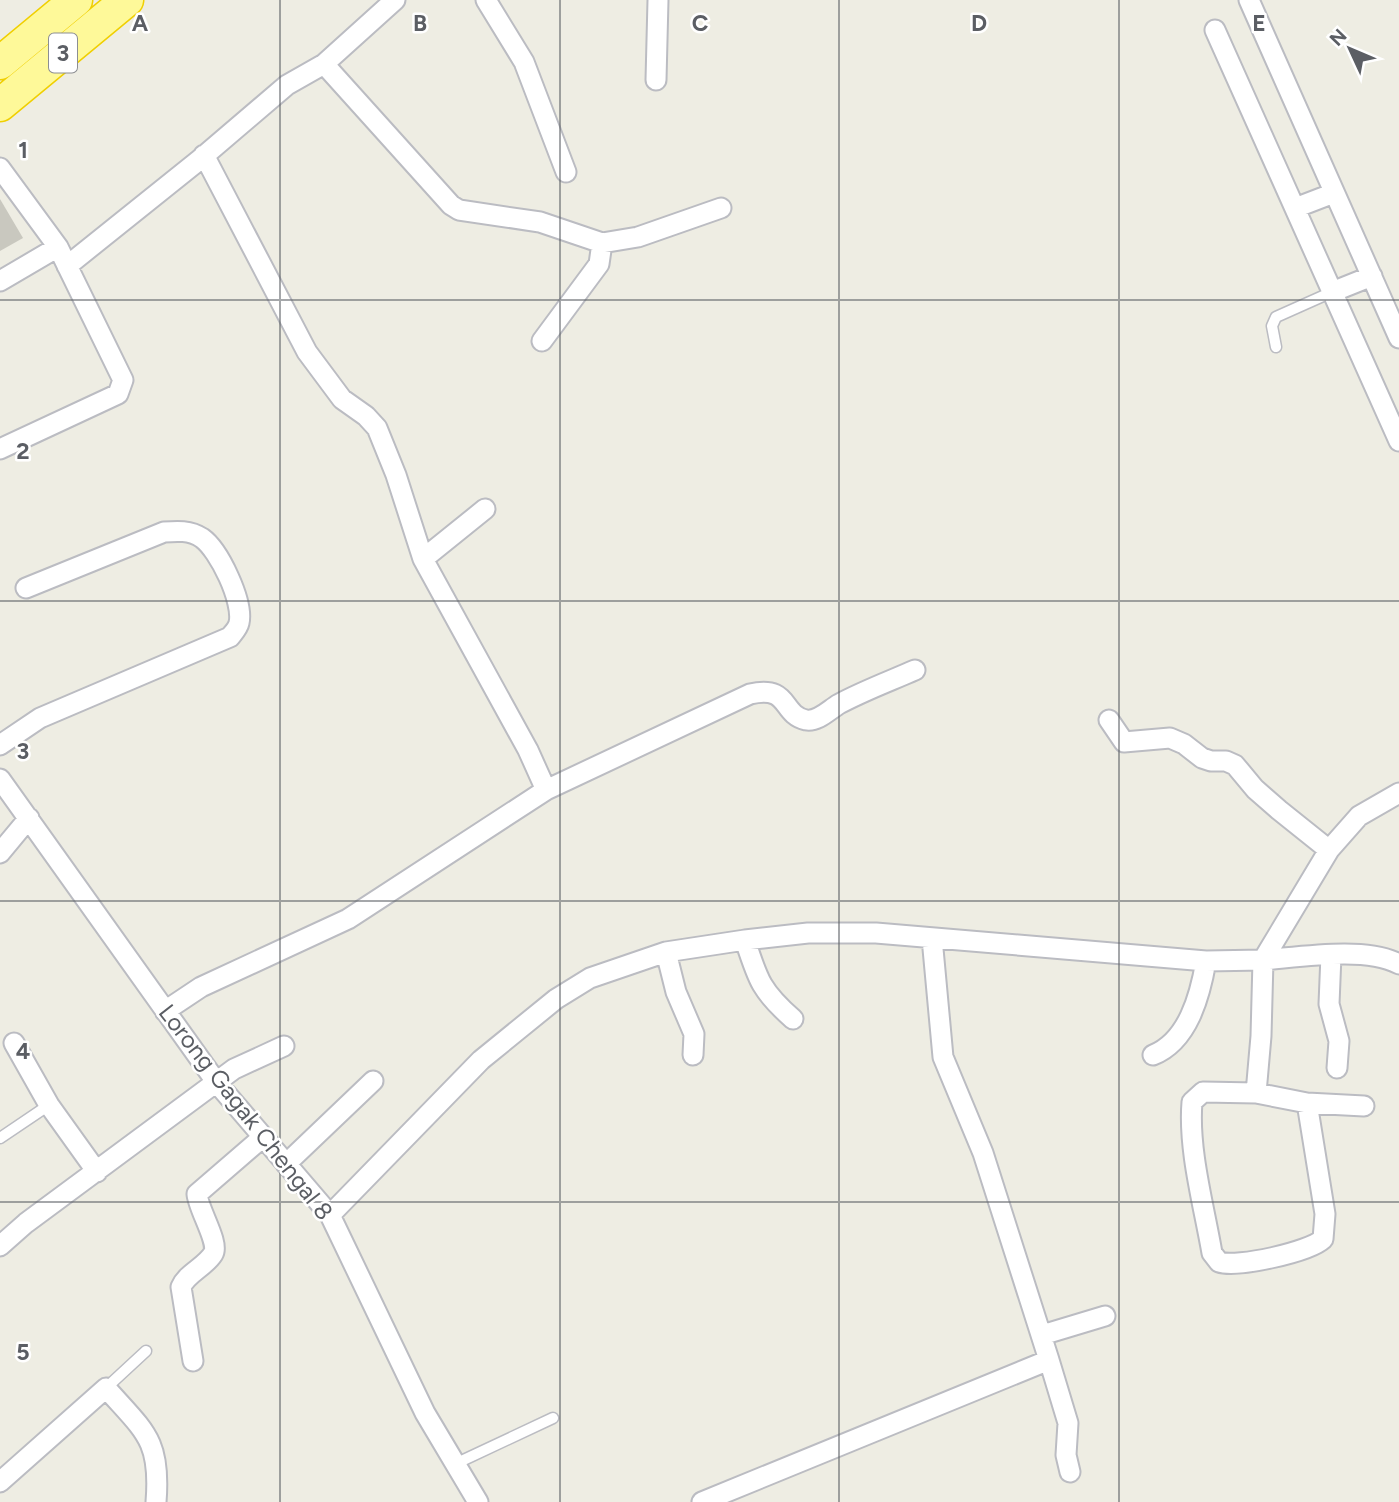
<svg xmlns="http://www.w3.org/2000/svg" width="1399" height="1502" font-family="Figtree,sans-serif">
<rect width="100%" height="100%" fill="#eeede3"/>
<!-- building -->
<path fill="#c9c8bf" d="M0,199L23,238L0,251Z"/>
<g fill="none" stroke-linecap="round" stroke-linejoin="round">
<!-- service casing -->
<g stroke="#bbbcc2" stroke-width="13">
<path id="service" d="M1276,347L1272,326L1276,317L1332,292
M0,1138L49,1105
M106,1388L146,1351
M455,1464L553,1418"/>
</g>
<!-- minor casing -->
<g stroke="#bbbcc2" stroke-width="23">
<path id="minor" d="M486,0L524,62L566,172
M1249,0L1399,338
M1215,30L1399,441
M324,64L451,205L459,210L540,222L602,243L599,264L542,341
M656,80L658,0
M204,155L307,352L342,399L366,416L377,428L396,475L423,559
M0,168L58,247L123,380L118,394L0,449
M1295,208L1334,193
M602,243L638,237L721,208
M67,266L198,161L287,85L324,64L395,0
M0,281L58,247
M1332,292L1372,276
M1109,720L1124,742L1170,738L1184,744L1202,758L1211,761H1226L1235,765L1255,789L1279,810L1329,850
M0,745L40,718L230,637C234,632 238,628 239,623C244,602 219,550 202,538C190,530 177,531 164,532L26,588
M0,779L217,1083L330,1215L425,1413L478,1502
M546,790L750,694C791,685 780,714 806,720C818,722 829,710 839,704C863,691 890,681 915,670
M0,853L29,818
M745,940C758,980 761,991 793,1019
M666,952L676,992L694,1034L693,1055
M1331,955L1329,1004L1339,1041L1337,1068
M165,1011L201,987L348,919L546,790L528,750L423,559L485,509
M14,1043L49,1105L97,1172
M1153,1055C1188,1041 1200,996 1206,961
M1256,1093L1307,1103L1364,1106
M1307,1103L1325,1214L1323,1239C1309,1252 1237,1268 1219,1262L1212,1253C1204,1206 1188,1150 1192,1102L1203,1092L1256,1093L1261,1036L1263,960C1300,957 1366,946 1399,964
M286,1164L373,1081
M330,1215L481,1060L556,999L590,978L666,952L745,940L808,933H876L1206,961L1263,960L1329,850L1359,816L1399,793
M0,1246L26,1223L234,1069L284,1046
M1042,1335L1105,1316
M1049,1360L1068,1423L1066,1455L1070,1472
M193,1361L181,1287C187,1273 205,1267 213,1254C220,1243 198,1209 197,1194L263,1137
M0,1482L106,1388C145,1432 161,1440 156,1502
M702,1502L1049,1360L983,1153L943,1057L932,938"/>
</g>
<!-- trunk casing -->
<g stroke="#f0cf01" stroke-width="35">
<path id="trunk" d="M0,63L76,0
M0,105L127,0"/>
</g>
<!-- service -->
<use href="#service" stroke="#fff" stroke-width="10"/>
<!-- minor -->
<use href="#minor" stroke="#fff" stroke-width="19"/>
<!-- trunk -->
<use href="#trunk" stroke="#fef999" stroke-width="32"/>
</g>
<!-- grid -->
<path fill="none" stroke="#5b5e64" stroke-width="2" stroke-opacity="0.55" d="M280,0V1502M560,0V1502M839,0V1502M1119,0V1502M0,300H1399M0,601H1399M0,901H1399M0,1202H1399"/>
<g text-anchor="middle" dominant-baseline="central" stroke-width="5" stroke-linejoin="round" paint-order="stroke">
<!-- shield labels -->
<rect fill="#fff" stroke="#8c8e92" stroke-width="2" x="49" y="33.5" width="28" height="39" rx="5"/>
<g font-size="23" font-weight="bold" fill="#5b5e64">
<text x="63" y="53">3</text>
</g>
<!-- street labels -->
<g font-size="24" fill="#5b5e64" stroke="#fff">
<text transform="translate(246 1112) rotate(52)">Lorong Gagak Chengal 8</text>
</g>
</g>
<g font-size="23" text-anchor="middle" font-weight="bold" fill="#5b5e64" stroke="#fff" stroke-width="5" stroke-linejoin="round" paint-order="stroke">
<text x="140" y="31">A</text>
<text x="420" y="31">B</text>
<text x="700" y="31">C</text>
<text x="979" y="31">D</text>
<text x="1259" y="31">E</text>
<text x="23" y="158">1</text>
<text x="23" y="459">2</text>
<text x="23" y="759">3</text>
<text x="23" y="1059">4</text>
<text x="23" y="1360">5</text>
</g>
<!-- north arrow -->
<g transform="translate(1350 49) rotate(314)" stroke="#ffffff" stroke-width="5" paint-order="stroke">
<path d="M0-5L12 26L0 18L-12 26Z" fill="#5b5e64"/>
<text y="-10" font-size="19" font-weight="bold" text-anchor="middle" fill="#5b5e64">N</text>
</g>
</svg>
